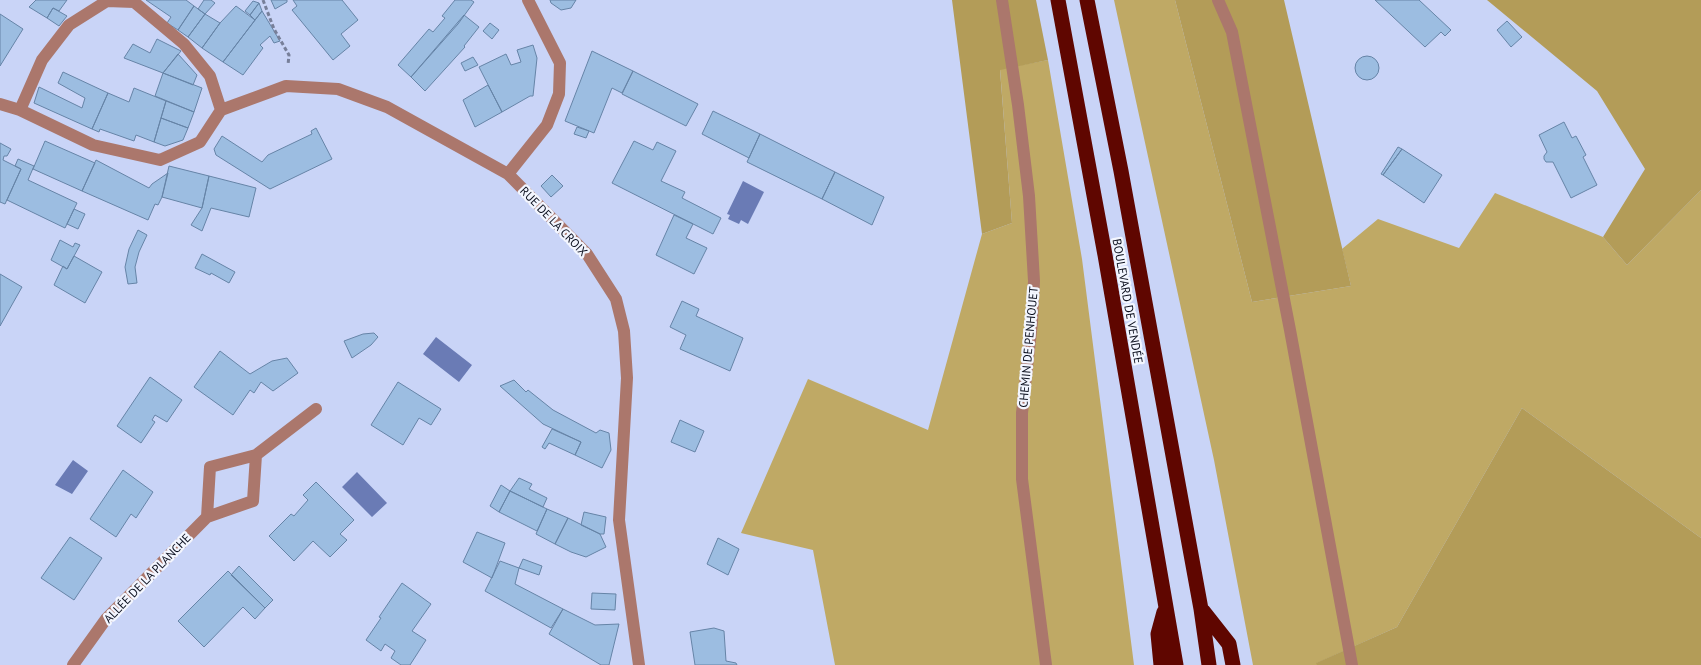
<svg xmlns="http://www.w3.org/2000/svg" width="1701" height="665" font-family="'PT Sans',sans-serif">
<rect width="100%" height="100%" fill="#c9d4f7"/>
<!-- green -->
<path fill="#bfa965" d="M1114,0H1175L1252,302L1351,286L1342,249L1378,219L1459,248L1495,193L1603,237L1627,265L1701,190V538L1522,408L1397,627L1317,663V665H1253L1214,460Z
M1048,60L1082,259L1134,665H835L813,550L741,533L808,379L928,430L982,234L1012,223L1000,69Z"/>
<!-- forest -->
<path fill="#b39c58" d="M952,0H1036L1048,60L1000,70L1012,223L982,234Z
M1175,0H1284L1351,286L1252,302Z
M1487,0H1701V190L1627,265L1603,237L1645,169L1597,91Z
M1522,408L1701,538V665H1317L1316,663L1397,627Z"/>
<!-- water -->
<path fill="#6a7bb5" d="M743,181L764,192L748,224L741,220L739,224L728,219L730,215L727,214Z
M436,337L472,365L459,382L423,354Z
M73,460L88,471L72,494L55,485Z
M357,472L387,503L372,517L342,487Z"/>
<!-- building -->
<path fill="#9cbde1" stroke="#6684a7" d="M36,0H67L59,11L53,8L47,18L29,7Z
M146,0H186L194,6L178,30L167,23L171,17Z
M204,0H211L215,3L205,14L198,9Z
M271,0H287V2L275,9Z
M293,0H342L358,20L341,34L350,46L333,60L292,10L297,6Z
M455,0H471L474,2L458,24L411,77L398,65L429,29L433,32L445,18L442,16Z
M550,0H576L571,8L561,10L551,3Z
M1375,0H1419L1451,30L1445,36L1441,32L1425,47Z
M253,1L259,3L250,15L245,11Z
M259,3L262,11L255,20L250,15Z
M194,6L205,14L188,37L178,30Z
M236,6L255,20L223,62L202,48L220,23Z
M53,8L67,16L59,26L47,18Z
M262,11L280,41L274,43L270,36L260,45L263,48L243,75L223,62Z
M0,14L23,29L0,66Z
M205,14L220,23L202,48L188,37Z
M464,15L479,27L464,46L465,47L425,91L411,77Z
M1507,21L1522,37L1511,47L1497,30Z
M490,23L499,30L492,39L483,31Z
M157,39L181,51L163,73L124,58L133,44L150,53Z
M533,45L537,58L533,96H530L502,112L479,67L506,54L511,65L521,62L517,50Z
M592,51L633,71L622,93L612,88L594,133L565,121Z
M178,54L197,75L193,85L163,73Z
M1355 68a12 12 0 1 1 24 0a12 12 0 1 1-24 0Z
M473,57L478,65L465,71L461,63Z
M633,71L698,104L686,126L622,94Z
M63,72L108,93L92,129L34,103L39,87L82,108L85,98L58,83Z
M163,73L202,88L194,112L155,96Z
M488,85L502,112L475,127L463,100Z
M134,88L166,101L154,142L136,135L134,141L100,129L99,132L92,129L108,93L129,102Z
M166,101L194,112L188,128L161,118Z
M713,111L760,134L749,158L702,134Z
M161,118L188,128L183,140L165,146L154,142Z
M1564,122L1572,138L1576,136L1586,155L1583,157L1597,185L1571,198L1553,162H1546L1544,159V156L1547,152L1539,135Z
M577,127L589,131L586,138L574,134Z
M316,128L332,159L270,189L216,155L214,149L222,136L262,162L268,155L312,134L311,131Z
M760,134L835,172L822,199L747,162Z
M45,141L95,163L82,191L33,169Z
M634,141L653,150L657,142L676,151L661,181L685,192L682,198L721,218L713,234L612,183Z
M0,143L11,149L7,156H4L3,160L21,169L5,204L0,202Z
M1398,147L1402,149L1383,175L1381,174Z
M1402,149L1442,175L1424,203L1383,175Z
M18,159L34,166L28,180L77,203L65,228L7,200L21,169L15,166Z
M96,160L149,188L152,184L168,173L162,197L158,205L155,204L148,220L82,191Z
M169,166L209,176L202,208L162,197Z
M835,172L884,197L872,225L822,199Z
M552,175L563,186L551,197L541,186Z
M209,176L256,188L249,217L211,208L202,231L191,225L202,208Z
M74,209L85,214L78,229L67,224Z
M674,215L693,224L686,238L707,248L694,274L656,255Z
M138,230L147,235L139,252L135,267L137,283L128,284L125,267L129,249Z
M60,240L73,247L75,243L80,245L67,269L51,260Z
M202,254L235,272L229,283L211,273L210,275L195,268Z
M74,256L102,272L85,303L54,285L63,266L67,269Z
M0,274L22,287L0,326Z
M682,301L699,309L696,316L743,338L730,371L680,349L686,335L670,327Z
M374,333L378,337L371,345L352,358L344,341L363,334Z
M220,351L250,374L272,361L287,358L298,373L273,391L261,382L254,393L250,390L233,415L194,387Z
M150,377L182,400L167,422L155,415L152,420L155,422L141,443L117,426Z
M514,380L526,392L528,390L553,410L596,433L600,430L609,433L611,450L602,468L575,455L581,442L543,424L500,386Z
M398,382L441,409L431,425L419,418L403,445L371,425Z
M680,420L704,431L695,452L671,442Z
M552,429L581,442L575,455L549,443L545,449L542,447Z
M123,470L153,492L136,518L131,514L116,537L90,519Z
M519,478L532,484L529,489L547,498L543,507L510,491Z
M316,482L354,520L340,534L347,540L330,557L313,541L294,561L269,536L291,514L294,516L308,500L303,495Z
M501,485L510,491L499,512L490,506Z
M510,491L547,509L537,531L499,512Z
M547,509L568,518L555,544L536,534Z
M584,512L606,517L604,534H600L581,525Z
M568,518L600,534L606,547L586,557L571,552L555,544Z
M477,532L505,543L492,578L463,562Z
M70,537L102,558L74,600L41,578Z
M718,538L739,549L728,575L707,564Z
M523,559L542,566L539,575L519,568Z
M500,561L519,568L515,584L563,609L551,628L485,591Z
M239,566L273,600L265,608L231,575Z
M228,571L265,608L255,619L243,607L204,647L178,621Z
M402,583L431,604L412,631L426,640L410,665H401L391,658L395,651L385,644L381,651L366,640L381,618L379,617Z
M592,593L616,594L615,610L591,609Z
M563,609L595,625L619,624L609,665H601L549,634Z
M714,628L724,631L726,661L736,663L737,665H695L690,632Z"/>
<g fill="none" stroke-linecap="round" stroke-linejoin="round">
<!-- path -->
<path stroke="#777f99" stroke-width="3" stroke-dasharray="4 2.5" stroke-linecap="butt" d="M263,0L274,29L289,55L288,65"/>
<!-- minor -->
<path stroke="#ab776c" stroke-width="12" d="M1002,0L1018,105L1029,196L1034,281L1032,322L1022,413V479L1046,665
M1218,0L1232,32L1290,330L1352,665
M0,104L20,110L93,145L160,160L200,142L221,110L286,86L338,89L387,107L508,174L587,254L616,299L624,331L627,378L619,520L639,665
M20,110L42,60L69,25L107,1L134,2L184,44L210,76L221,110
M508,174L547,125L559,94L560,63L528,0
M207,517L210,467L256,455
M73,665L106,619L207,517L253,501L256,455L316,409"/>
<!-- highway -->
<path stroke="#5f0600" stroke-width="15" d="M1058,0L1105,255L1176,665
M1087,0L1121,171L1201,609L1209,665
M1203,611L1229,644L1233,665
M1161,665L1158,634L1164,612"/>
</g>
<g text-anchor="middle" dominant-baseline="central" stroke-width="4.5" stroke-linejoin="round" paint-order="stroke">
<!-- street labels -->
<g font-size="12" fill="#0a0e1d" stroke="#f3f6ff">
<text transform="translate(554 221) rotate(46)">RUE DE LA CROIX</text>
<text transform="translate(1128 301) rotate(80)">BOULEVARD DE VENDÉE</text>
<text transform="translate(1028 347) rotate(-85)">CHEMIN DE PENHOUET</text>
<text transform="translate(147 578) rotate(-46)">ALLÉE DE LA PLANCHE</text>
</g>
</g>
</svg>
